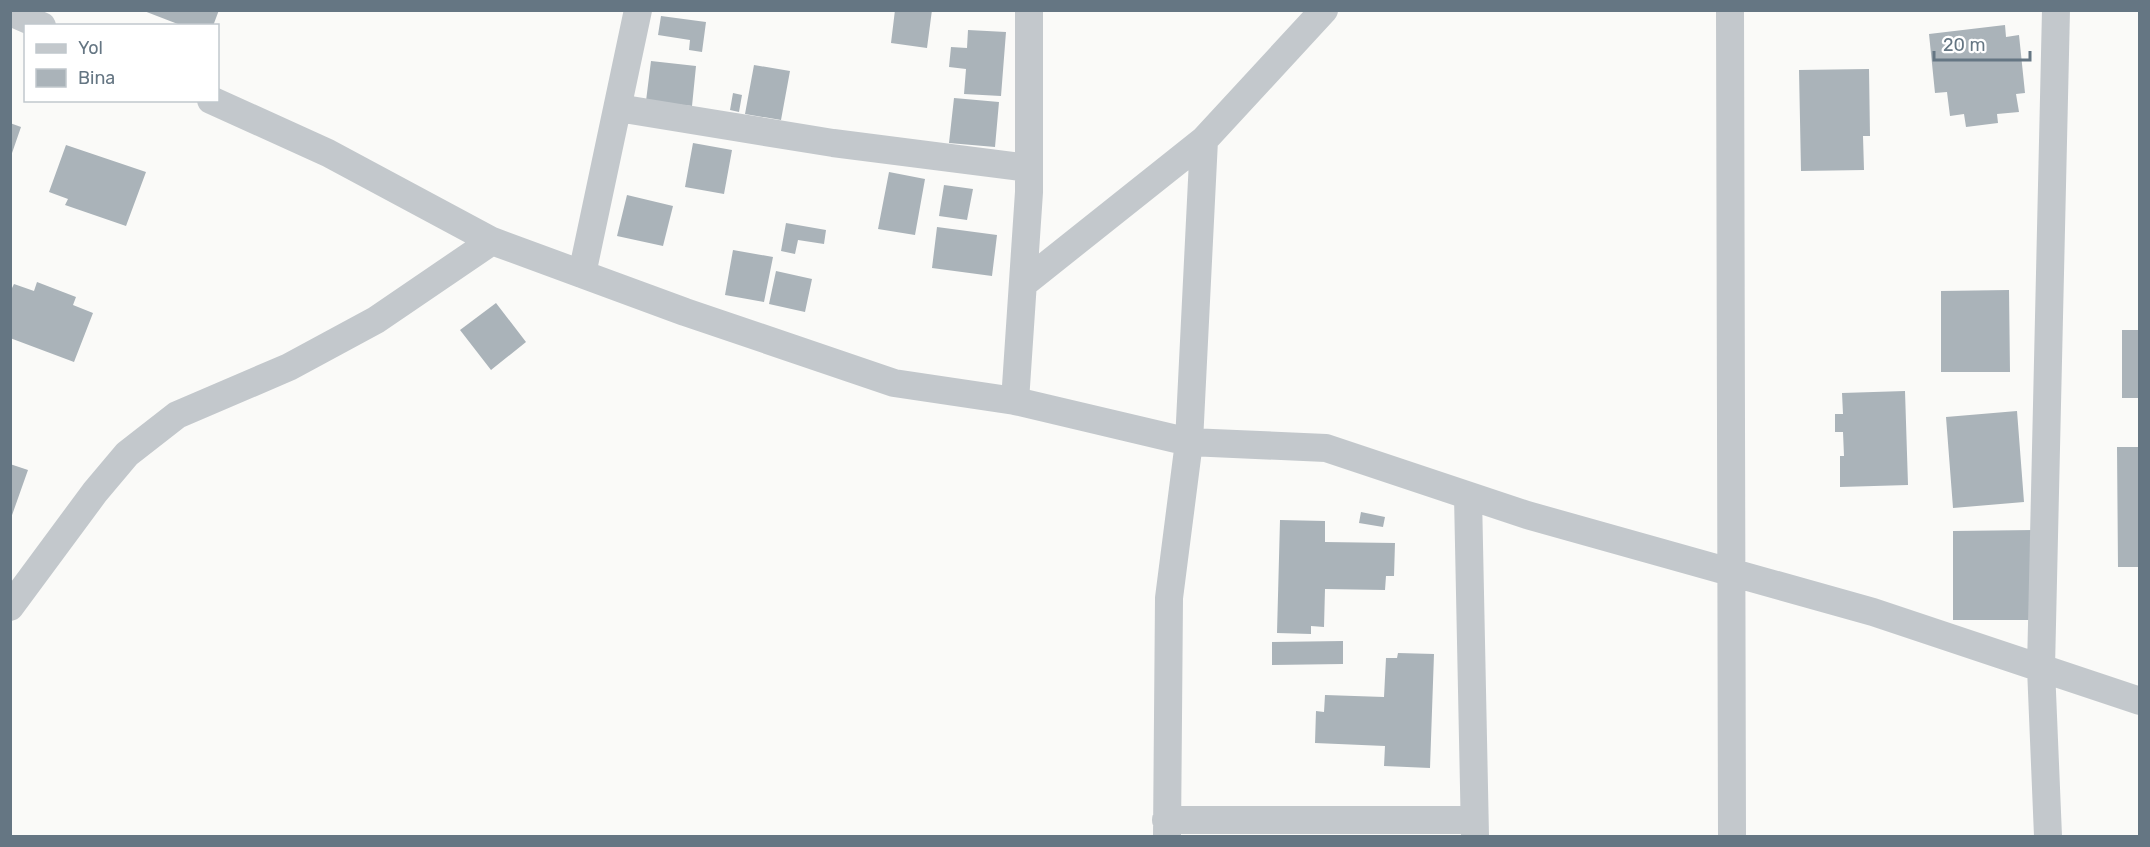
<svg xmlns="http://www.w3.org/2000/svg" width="2150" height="847" font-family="Rubik,sans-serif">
<rect width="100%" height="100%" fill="#fafaf8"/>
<!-- building -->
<path fill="#aab3b9" d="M219,10L213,26H183L144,11Z
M895,10H932L927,48L891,43Z
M661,16L706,22L702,52L689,50L690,40L658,35Z
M2005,25L2006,37L2019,35L2025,93L2016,94L2019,112L1997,114L1998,123L1966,127L1964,114L1950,116L1947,92L1935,93L1929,34Z
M968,30L1006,32L1001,96L964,94L966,69L949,67L951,47L967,48Z
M651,61L696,66L692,106L646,101Z
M754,65L790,71L781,120L745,114Z
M1869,69L1870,136H1863L1864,170L1801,171L1799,70Z
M733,93L742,95L739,112L730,110Z
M954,98L999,102L995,147L949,143Z
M10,123L21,127L11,156H10Z
M693,143L732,150L724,194L685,187Z
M66,145L146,172L126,226L65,205L68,199L49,192Z
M889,172L925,179L915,235L878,229Z
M944,185L973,189L967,220L939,216Z
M627,195L673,206L663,246L617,236Z
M786,223L826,230L824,244L798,240L795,254L781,251Z
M937,227L997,235L992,276L932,268Z
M733,250L773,257L764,302L725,295Z
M776,271L812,279L805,312L769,304Z
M37,282L76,297L73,305L93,313L74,362L10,338V292L14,284L34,291Z
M2009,290L2010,372H1941V291Z
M496,303L526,342L491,370L460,330Z
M2122,330H2140V398H2122Z
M1905,391L1908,485L1840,487V456H1844L1843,432H1835V414H1843L1842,393Z
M2017,411L2024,502L1953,508L1946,417Z
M2117,447H2140V567H2118Z
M10,464L28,470L11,518H10Z
M1361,512L1385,517L1383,527L1359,523Z
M1280,520L1325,521V542L1395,543L1394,576H1386L1385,590L1325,589L1324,627L1311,626V634L1277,633Z
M2039,530V620H1953V531Z
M1343,641V664L1272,665V642Z
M1398,653L1434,654L1430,768L1384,766L1385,746L1315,743L1316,711L1324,712L1325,695L1384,697L1386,658H1397Z"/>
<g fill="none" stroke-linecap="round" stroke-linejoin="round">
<!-- minor -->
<path stroke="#c3c8cc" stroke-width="28" d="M1730,10L1732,836
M10,12L42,26
M211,100L328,153L492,241
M618,108L833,143L1029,168
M582,274L638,10
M1023,284L1204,140L1324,10
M1015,401L1189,442L1326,448L1527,515L1873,612L2140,701
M1468,496L1475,836
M10,607L95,492L127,454L177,415L289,367L376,320L492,241L685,312L894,383L1015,401L1029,192V10
M1166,820H1474
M1167,836L1169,598L1189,442L1204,140
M2048,836L2041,668L2056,10"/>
</g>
<!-- border -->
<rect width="2150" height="847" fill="none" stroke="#657683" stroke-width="24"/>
<!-- legend -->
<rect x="24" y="24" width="195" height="78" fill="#ffffff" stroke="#c1c8cd" stroke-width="1.5"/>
<rect x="36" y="44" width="30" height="9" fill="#c3c8cc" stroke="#c1c8cd" stroke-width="1.5"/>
<text x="78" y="54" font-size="18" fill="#657683">Yol</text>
<rect x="36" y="69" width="30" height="18" fill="#aab3b9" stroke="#c1c8cd" stroke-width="1.5"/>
<text x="78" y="84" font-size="18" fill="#657683">Bina</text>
<!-- scale -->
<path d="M1934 51v9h96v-9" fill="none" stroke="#657683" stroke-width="3"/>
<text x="1943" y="51" font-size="18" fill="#657683" stroke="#ffffff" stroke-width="4.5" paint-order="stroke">20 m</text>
</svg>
